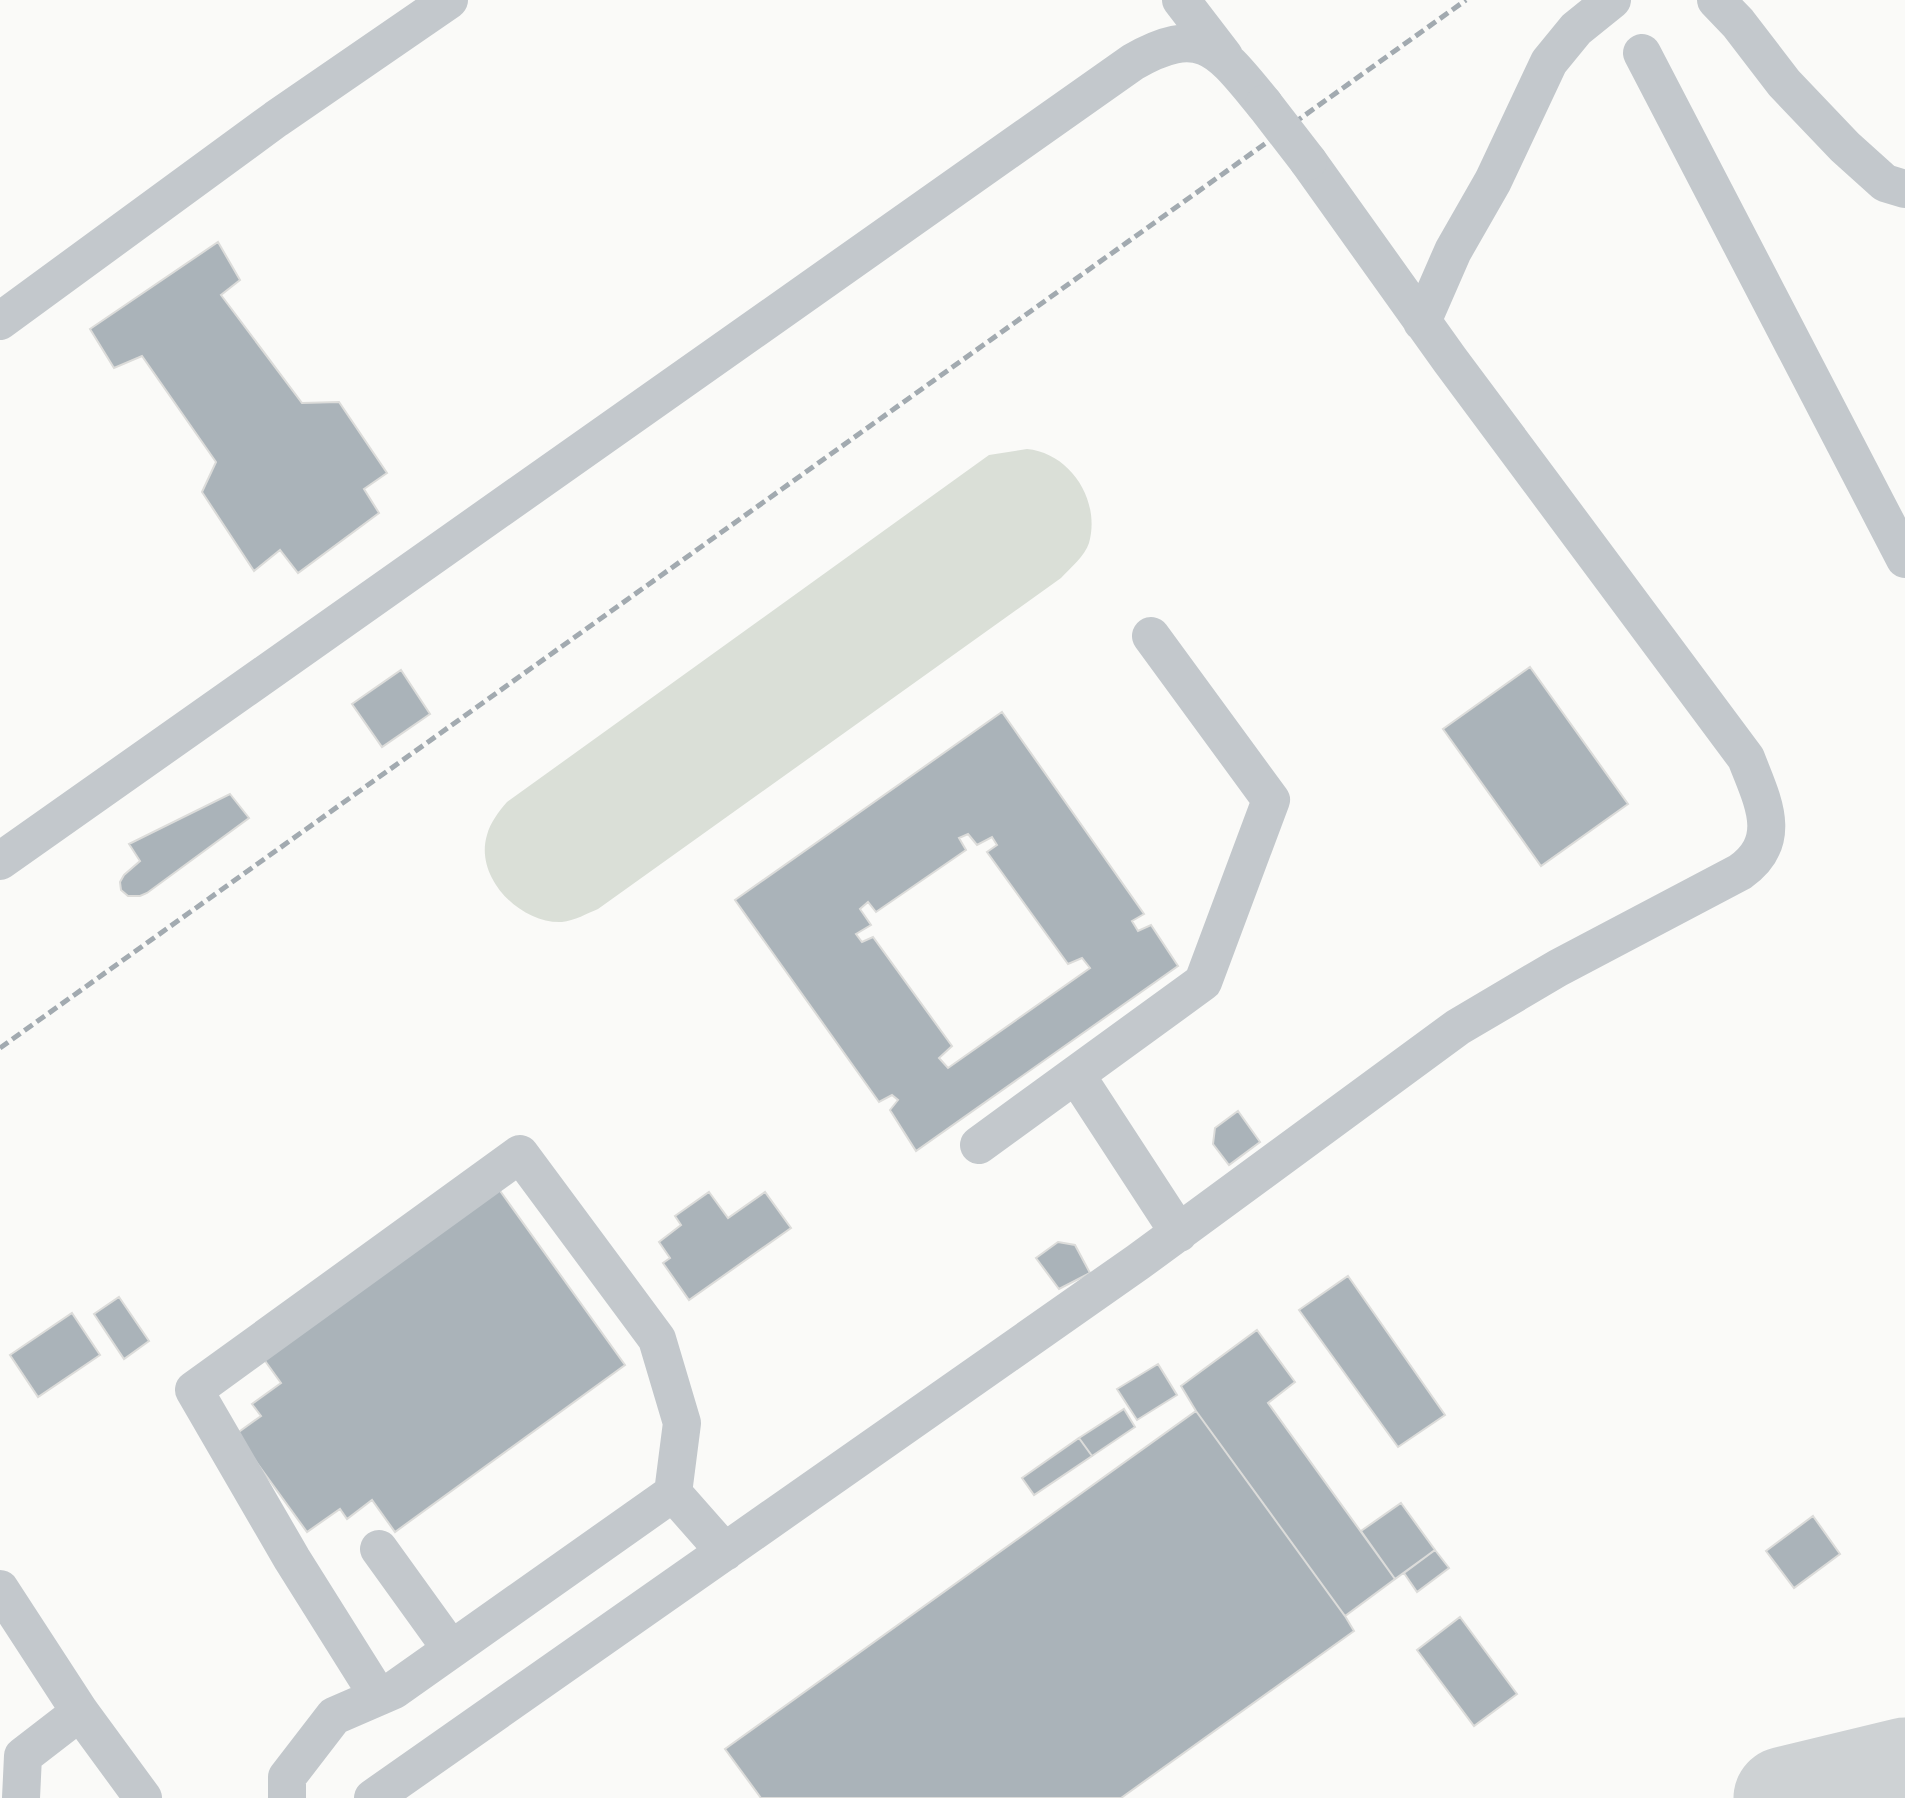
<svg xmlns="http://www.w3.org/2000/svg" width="1905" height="1798" font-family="Raleway,sans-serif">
<rect width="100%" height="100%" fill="#fafaf8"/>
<!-- green -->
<path fill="#dadfd7" d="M1027,449C1070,453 1101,500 1089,543C1085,556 1070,568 1061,578L598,909C588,913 574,921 562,922C520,924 474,877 487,835C490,823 499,811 507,802L989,455Z"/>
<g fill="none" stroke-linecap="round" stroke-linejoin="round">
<!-- taxiway -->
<path stroke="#ced2d4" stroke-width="103" d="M1785,1798L1905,1769"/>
</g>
<!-- building -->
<path fill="#aab3b9" stroke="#dcdcda" stroke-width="2" fill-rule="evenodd" d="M218,242L240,280L221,295L302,403L339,402L387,473L364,489L379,513L298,573L280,550L254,571L202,492L216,462L142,356L114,368L90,329Z
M1530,667L1628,804L1541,866L1443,729Z
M401,670L430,714L382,747L352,704Z
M1002,712L1144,914L1132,921L1138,931L1151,925L1178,966L916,1151L890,1110L898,1100L892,1095L879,1102L735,900ZM968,834L977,845L992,837L997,845L987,852L1068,964L1082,958L1090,968L948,1068L939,1058L952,1046L873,937L862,942L856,934L871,925L860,909L868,902L876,912L966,850L959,838Z
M230,794L249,818L147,893L140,896H128L121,890L120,882L124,875L140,861L129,844Z
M1238,1111L1260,1142L1229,1165L1213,1144L1215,1128Z
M498,1188L625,1365L395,1532L372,1500L347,1519L340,1509L307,1532L236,1434L261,1416L252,1404L281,1383L263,1358Z
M709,1192L728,1218L765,1192L791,1228L689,1300L663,1263L670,1258L659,1242L681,1225L675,1216Z
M1058,1242L1075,1245L1090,1273L1059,1289L1036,1258Z
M1348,1276L1445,1415L1398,1447L1299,1310Z
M119,1297L149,1341L124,1359L94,1314Z
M72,1313L100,1355L38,1397L10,1355Z
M1257,1330L1295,1382L1268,1403L1395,1579L1345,1616L1196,1411L1181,1386Z
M1158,1364L1177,1395L1137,1420L1117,1389Z
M1124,1409L1135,1427L1092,1456L1079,1438Z
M1196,1411L1345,1616L1354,1631L1121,1798H761L725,1749Z
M1079,1438L1092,1456L1034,1495L1022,1478Z
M1401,1503L1435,1550L1395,1579L1361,1531Z
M1813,1516L1840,1554L1794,1588L1766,1551Z
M1435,1550L1449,1568L1417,1592L1404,1573Z
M1460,1617L1517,1694L1474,1726L1417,1650Z"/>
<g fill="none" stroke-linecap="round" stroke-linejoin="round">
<!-- minor -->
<path stroke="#c3c8cc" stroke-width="38" d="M1181,0L1224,56
M1716,0L1738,23L1784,83L1845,147L1885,183L1905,189
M1642,53L1905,559
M0,321L276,119L449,0
M1422,322L1453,251L1493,181L1549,62L1576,29L1612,0
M0,861L1133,62C1203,22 1220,51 1264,104
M1076,1075L1179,1233
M979,1145L1203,982L1271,800L1151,636
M379,1549L451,1649
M0,1589L80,1712L143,1798
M378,1696L292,1559L194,1390L520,1154L657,1339L682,1423L673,1493
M21,1798L23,1756L80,1712
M287,1798V1777L334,1716L394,1690L673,1493L725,1552
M373,1798L1138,1262L1458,1027L1558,968L1740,872C1785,840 1762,800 1746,758L1450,360L1308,161"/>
<!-- rail -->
<path stroke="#a2aab0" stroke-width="5" stroke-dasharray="10 5" stroke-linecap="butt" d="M0,1048L1466,0"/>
<!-- minor-bridge -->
<path stroke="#c3c8cc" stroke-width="38" d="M1264,104L1308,161"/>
</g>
</svg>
